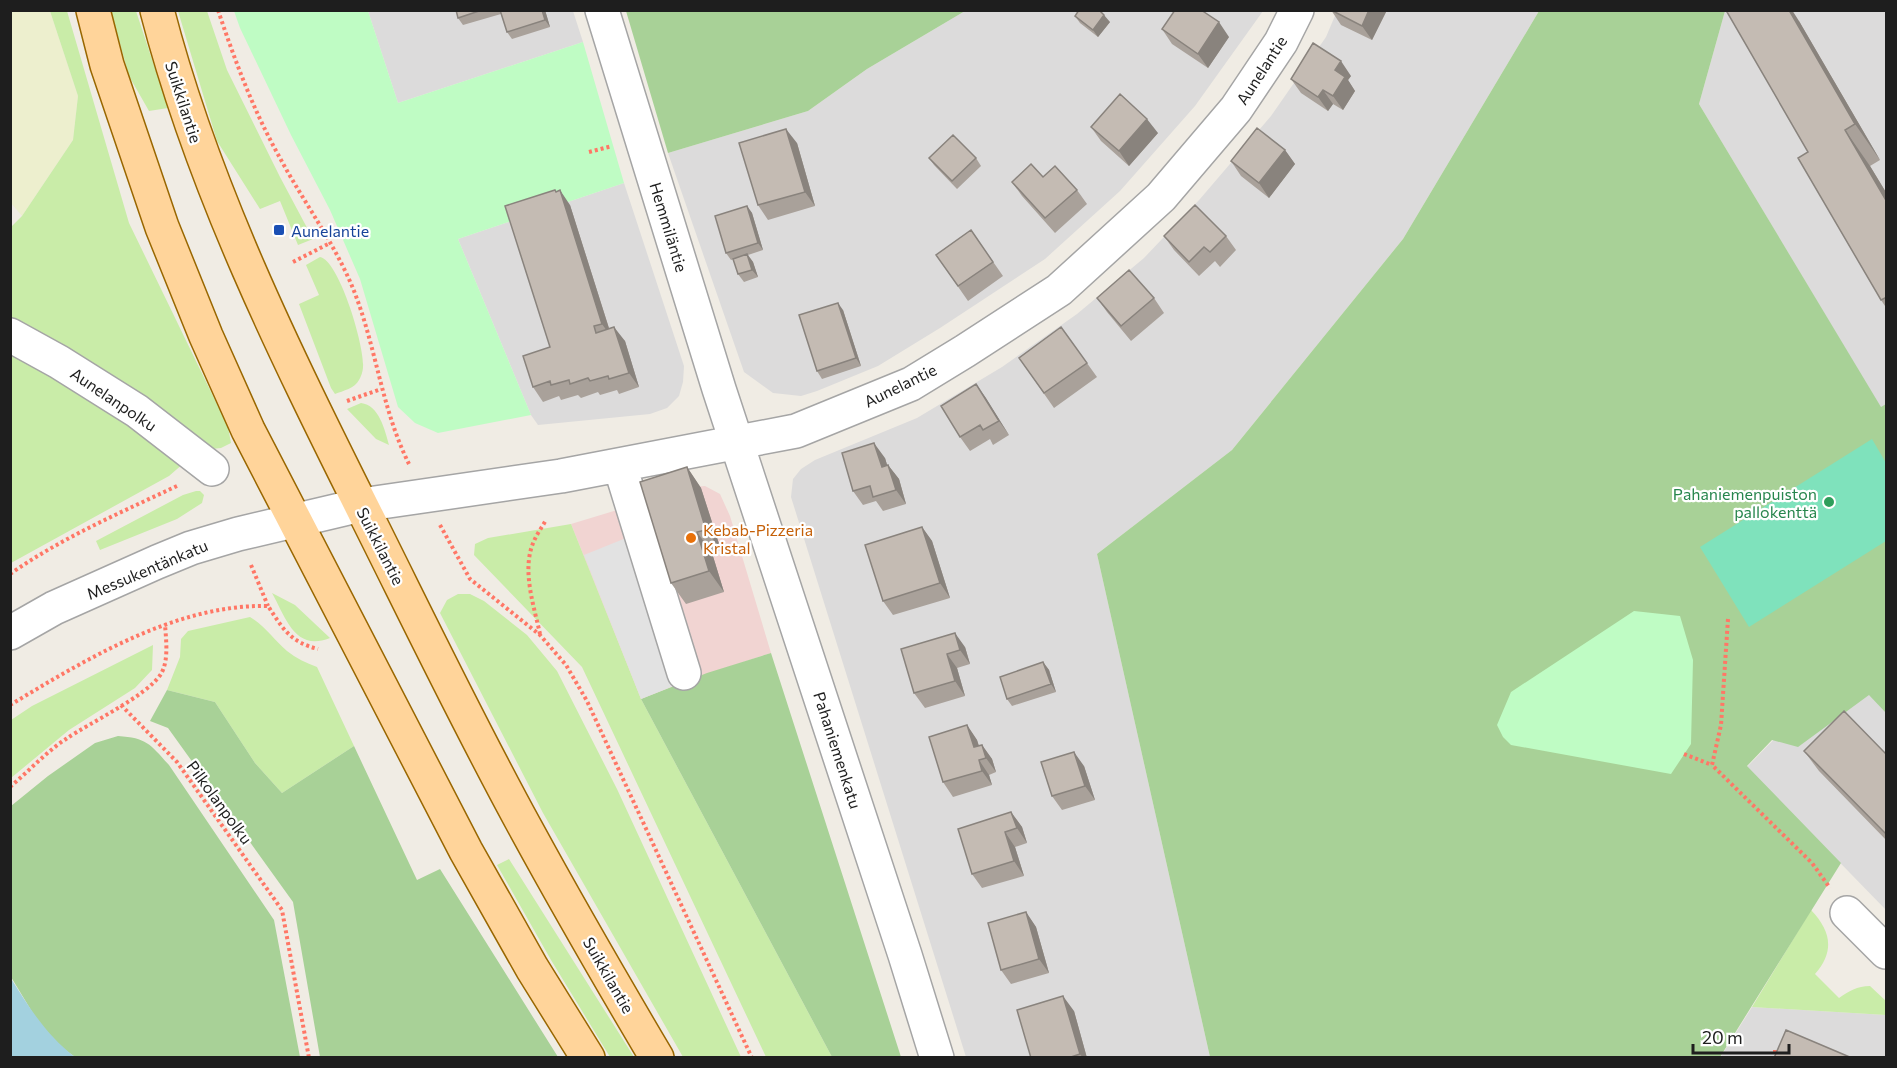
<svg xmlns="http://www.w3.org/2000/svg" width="1897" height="1068" font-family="Commissioner,sans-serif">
<rect width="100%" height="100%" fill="#f0ece4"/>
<!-- residential -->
<path fill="#dcdbdb" d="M368,11H573L583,42L398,103Z
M965,11H1263L1195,106L1120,191L1045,259L940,328L878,366L817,391L801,396L773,393L744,372L668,153L808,111L867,69Z
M1337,11H1539L1403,239L1232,450L1097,554L1210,1057H966L791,497L793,479L801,469L815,460L917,418L1002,367L1077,314L1144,258L1200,199L1271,116L1326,37Z
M1725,11H1886V404L1881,408L1699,104Z
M624,183L684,366L683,382L679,396L667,408L650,414L538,425L531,415L458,239Z
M1886,625V910L1747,767Z
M1752,1007L1886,1015V1057L1720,1058Z"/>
<!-- commercial -->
<path fill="#f1d4d2" d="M705,486L720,494L730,516L771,653L683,682L641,699L571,524L693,487Z"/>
<!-- farmland -->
<path fill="#edefce" d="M10,11H50L78,96L73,140L22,216L11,203Z"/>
<!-- grass -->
<path fill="#c9eca8" d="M50,11H67L129,223L228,427L231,443L221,448L211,449L11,326V227L22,216L73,140L78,96Z
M111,11H136L168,108L149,111L129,76Z
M178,11H207L227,70L280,177L313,239L298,245L280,201L260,209L217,141Z
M320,257C339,260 365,347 363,367C363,371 361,377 359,380C355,388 343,391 335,394L331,388L299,304L319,295L306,265Z
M10,353L42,365L184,463L169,476L11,563Z
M361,403C379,405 385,430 389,445L376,439L347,409Z
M196,491H200L204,495L202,503L177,519L100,550L96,541L183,495Z
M571,524L641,699L832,1057H766L582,667L474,555L475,544L488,538Z
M272,593L295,605L330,638C295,652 286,618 272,593Z
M458,594H470L484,601L527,635L557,671L617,789L741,1057H683L543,813L440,613L447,600Z
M250,617C265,626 274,640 287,651C296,658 306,663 317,667L354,746L282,793L255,763L215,702L167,690L180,657L181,639L188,631Z
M153,645L152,670L135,688L69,730L11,778V720L32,706Z
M509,859L634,1057H610L551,960L497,865Z
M1811,910C1831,931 1835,951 1815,974L1839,998C1849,991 1857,986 1870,986L1886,1001V1015L1752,1007Z"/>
<!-- forest -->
<path fill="#a8d197" d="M626,11L627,10L965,11L867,69L808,111L668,153Z
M1539,11H1725L1699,104L1881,407L1886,404V713L1869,695L1798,747L1772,740L1747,766L1841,863L1720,1057H1210L1097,554L1232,450L1403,239Z
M771,653L901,1057H832L641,699L707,673Z
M167,690L215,702L255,763L282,793L354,746L417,880L440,869L558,1057H320L293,902L168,728L150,721Z
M118,736C147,738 150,744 169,765L274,920L300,1057H75L60,1046L37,1020L11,977V806L48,776L95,743Z"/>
<!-- park -->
<path fill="#bffcc4" d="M234,11H368L398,103L583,42L624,183L458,239L531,415L438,433L415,423L398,407L360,279L330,210L291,135L240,28Z
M1634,611L1680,616L1693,660L1691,744L1671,774L1511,745L1503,737L1497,725L1511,692Z"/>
<!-- pitch -->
<path fill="#7fe2bc" d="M1872,439L1886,463V541L1749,627L1700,547Z"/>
<!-- parking -->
<path fill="#e2e2e2" d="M626,538L683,682L641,699L584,555Z"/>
<!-- water -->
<path fill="#a3d1df" d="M10,977C29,1007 46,1035 75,1057H11Z"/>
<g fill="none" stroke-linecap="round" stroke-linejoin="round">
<!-- minor casing -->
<g stroke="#a5a5a5" stroke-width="36">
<path id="minor" d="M602,10L719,389L905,955L937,1058
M10,335L59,362L137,411L212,469
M620,466L684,673
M10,633L54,608L157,562L191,548L238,534L361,505L561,476L796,431L911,384L965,351L1059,290L1161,197L1236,109L1281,42L1297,10
M1847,913L1886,952"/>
</g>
<!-- major casing -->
<g stroke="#996700" stroke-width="36">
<path id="major" d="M93,10L107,65L162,227L206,336L248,430L466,851L532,968L588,1058
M157,10C203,188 285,353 367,517C419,621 470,727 526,829C568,906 612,982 657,1058"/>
</g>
<!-- path -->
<path stroke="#f76" stroke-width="4" stroke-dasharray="3 3" stroke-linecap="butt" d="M218,10C235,61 254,112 280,158C303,201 333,241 352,286C376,344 381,408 409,464
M589,152L612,146
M293,262L330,243
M347,401L381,389
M440,525L470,579L540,635L566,665L587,701L752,1058
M251,565L268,606
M10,574C63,537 122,512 179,485
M1728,619L1721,725L1712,765L1812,863L1830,888
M540,634C534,606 521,569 534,541C537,534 542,527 546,520
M10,705C87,659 176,604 268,606C283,629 290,642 318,649
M121,705L177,762L282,910L309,1058
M1684,754L1712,765
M10,787C29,771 46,752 66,739C89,723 147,696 161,674C169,660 166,640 165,624
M1775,1050V1058"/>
<!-- minor -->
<use href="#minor" stroke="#fff" stroke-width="33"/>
<!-- major -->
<use href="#major" stroke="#ffd49a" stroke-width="33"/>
</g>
<!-- wall -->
<path fill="#a9a19a" d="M456,10H545L550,27L512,39L507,32L501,14L463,25L458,18Z
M1331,10H1387L1372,40L1341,25Z
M1075,16L1110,22L1098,37L1080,23Z
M1799,21L1880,160L1870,166L1887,194V309L1881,300L1808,152Z
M1162,29L1229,37L1208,68L1172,44Z
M1351,76L1348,80L1355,91L1343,110L1333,104L1328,111L1301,93L1291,79Z
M1091,127L1158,133L1129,166L1101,141Z
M797,143L815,206L768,220L758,205Z
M1285,150L1295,164L1269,198L1241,176L1231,161Z
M929,158H976L981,166L957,189L934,165Z
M1043,177L1077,190L1087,204L1055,233L1022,196L1012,182Z
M570,205L609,328L625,341L639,387L619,394L617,390L600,395L598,392L581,398L578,395L561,400L559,396L543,402L533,387L550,347Z
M747,206L752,213L763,250L748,255L753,262L758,277L744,282L738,274L734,259L731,260L726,253Z
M971,230L1003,276L968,301L936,255Z
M1164,236H1226L1236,250L1220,267L1215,261L1199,276L1174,250Z
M1097,298H1154L1164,313L1131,341L1107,312Z
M843,310L861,366L822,379L817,371Z
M1061,327L1097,377L1054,408L1019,358Z
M976,384L1009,435L993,445L990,439L970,451L960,437Z
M885,458L887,465H888L899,479L906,504L883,511L876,501L863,505L853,491Z
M687,467L701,488L721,550L712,553L724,592L686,604L671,583Z
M922,527L932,541L950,598L893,615L883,601Z
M965,647L970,664L957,668L965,696L925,708L914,693L901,649Z
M1043,662L1049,670L1056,692L1012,706L1007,699Z
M967,725L977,740L979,746L982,745L992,759L996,772L989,775L992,785L953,797L943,782Z
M1804,751L1887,755V841L1819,771Z
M1084,766L1095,800L1062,810L1052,796Z
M1011,812L1022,827L1027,843L1015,847L1024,876L982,888L972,874Z
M1026,912L1036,927L1049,973L1011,984L1001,970Z
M1074,1011L1087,1058H1031Z"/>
<!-- shaded-wall -->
<path fill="#89837d" d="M542,10H545L550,27L545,20Z
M1369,10H1387L1372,40L1362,26Z
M1789,10H1792L1799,21L1880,160L1855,124Z
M1104,15L1110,22L1098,37L1093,30Z
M1219,22L1229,37L1208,68L1198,54Z
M1341,61L1351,76L1348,80L1355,91L1343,110L1333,96L1335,70Z
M1323,90L1333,104L1328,111L1318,97Z
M1147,119L1158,133L1129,166L1119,151Z
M786,129L797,143L815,206L805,192Z
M1845,130L1870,166L1887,194V202Z
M1285,150L1295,164L1269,198L1259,183Z
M560,190L570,205L612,338L602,324Z
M747,206L752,213L763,250L758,243Z
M747,254L753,262L758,277L752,270Z
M838,303L843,310L861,366L856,358Z
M614,327L625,341L639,387L629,373Z
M976,384L986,398L1009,435L999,421Z
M874,443L885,458L892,481L882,467Z
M888,465L899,479L906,504L896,490Z
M687,467L701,488L721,550L706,530Z
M922,527L932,541L950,598L940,583Z
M697,532L712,553L724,592L709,571Z
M955,633L965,647L970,664L960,650Z
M947,654L957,668L965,696L955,681Z
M1043,662L1049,670L1056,692L1051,684Z
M967,725L977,740L983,759L974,747Z
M982,745L992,759L996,772L986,758Z
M1074,752L1084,766L1095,800L1085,786Z
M979,760L989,775L992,785L982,771Z
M1011,812L1022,827L1027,843L1017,828Z
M1005,832L1015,847L1024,876L1014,861Z
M1026,912L1036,927L1049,973L1039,959Z
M1063,996L1074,1011L1087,1058H1083L1080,1054Z"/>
<!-- building -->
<path fill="#c4bbb3" stroke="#89837d" stroke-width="1.5" d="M456,10H482L458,18Z
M500,10H542L545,20L507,32Z
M1079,10H1099L1104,15L1093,30L1075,16Z
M1175,10H1201L1219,22L1198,54L1162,29Z
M1331,10H1369L1362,26Z
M1730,10H1789L1855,124L1845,130L1887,202V297L1881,300L1798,158L1808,152L1727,12Z
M1313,43L1341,61L1335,70L1345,77L1333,96L1323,90L1318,97L1291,79Z
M1120,94L1147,119L1119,151L1091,127Z
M1257,128L1285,150L1259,183L1231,161Z
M786,129L805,192L758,205L739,143Z
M953,135L976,158L952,181L929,158Z
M1031,164L1043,177L1055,166L1077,190L1045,218L1012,182Z
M555,190L556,192L560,190L602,324L594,326L596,333L614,327L629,373L609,379L608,376L590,381L588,378L570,384L569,380L551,385L550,381L533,387L523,356L550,347L505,206Z
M1195,205L1226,236L1210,252L1204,247L1189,262L1164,236Z
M747,206L758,243L726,253L715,216Z
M971,230L993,262L958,286L936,255Z
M747,254L752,270L738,274L733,259Z
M1129,270L1154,298L1121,326L1097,298Z
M838,303L856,358L817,371L799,315Z
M1061,327L1087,363L1044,393L1019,358Z
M976,384L999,421L983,430L980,425L960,437L941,406Z
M874,443L882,467L888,465L896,490L873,497L870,486L853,491L842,453Z
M687,467L706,530L697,532L709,571L671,583L640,482Z
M922,527L940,583L883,601L865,545Z
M955,633L960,650L947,654L955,681L914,693L901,649Z
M1043,662L1051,684L1007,699L1000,677Z
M1844,711L1887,755V835L1804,751Z
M967,725L974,747L982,745L986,758L979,760L982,771L943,782L929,737Z
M1074,752L1085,786L1052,796L1041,762Z
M1011,812L1017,828L1005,832L1014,861L972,874L958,829Z
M1026,912L1039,959L1001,970L988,923Z
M1063,996L1080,1054L1068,1058H1031L1017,1010Z
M1786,1030L1852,1058H1774Z"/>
<!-- markers -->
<rect fill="#1a4fb4" stroke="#fff" stroke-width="2" x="273" y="224" width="12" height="12" rx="3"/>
<circle fill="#2e9e5b" stroke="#fff" stroke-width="2" cx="1829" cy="502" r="6"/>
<circle fill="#e8710a" stroke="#fff" stroke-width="2" cx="691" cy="538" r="6"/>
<g text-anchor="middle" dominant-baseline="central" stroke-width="4.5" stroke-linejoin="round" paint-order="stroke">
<!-- street labels -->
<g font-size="16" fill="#1e1e1e" stroke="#fff">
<text transform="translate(1261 70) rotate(-57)">Aunelantie</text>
<text transform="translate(184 102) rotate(72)">Suikkilantie</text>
<text transform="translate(669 227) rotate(73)">Hemmiläntie</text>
<text transform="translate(900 385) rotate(-26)">Aunelantie</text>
<text transform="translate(114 399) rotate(34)">Aunelanpolku</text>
<text transform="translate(381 546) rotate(63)">Suikkilantie</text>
<text transform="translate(147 569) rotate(-23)">Messukentänkatu</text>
<text transform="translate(838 750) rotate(72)">Pahaniemenkatu</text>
<text transform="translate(220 802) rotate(54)">Pilkolanpolku</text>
<text transform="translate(609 975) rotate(60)">Suikkilantie</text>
</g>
<!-- transit labels -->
<g font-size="16" fill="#164399" stroke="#fff" text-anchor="start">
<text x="291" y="230">Aunelantie</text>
</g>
<!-- leisure labels -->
<g font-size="16" fill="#27864d" stroke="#fff" text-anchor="end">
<text x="1817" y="493">Pahaniemenpuiston<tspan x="1817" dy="18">pallokenttä</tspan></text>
</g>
<!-- food labels -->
<g font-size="16" fill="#c56008" stroke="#fff" text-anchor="start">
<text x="703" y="529">Kebab-Pizzeria<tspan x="703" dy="18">Kristal</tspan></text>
</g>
</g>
<!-- border -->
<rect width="1897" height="1068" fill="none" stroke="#1e1e1e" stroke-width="24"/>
<!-- scale -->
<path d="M1693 1044v9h96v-9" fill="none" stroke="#1e1e1e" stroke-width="3"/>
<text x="1702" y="1044" font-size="18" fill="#1e1e1e" stroke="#ffffff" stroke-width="4.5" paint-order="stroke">20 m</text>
</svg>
